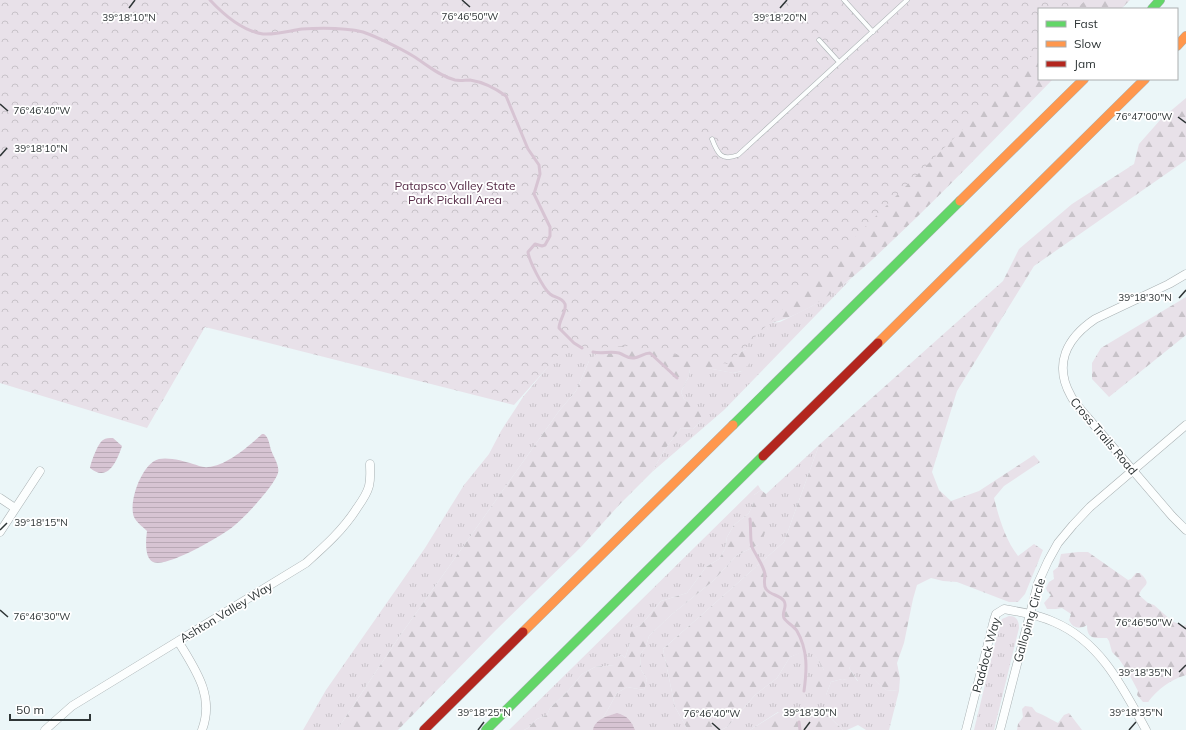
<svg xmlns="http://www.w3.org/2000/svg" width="1186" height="730" font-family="Mulish,sans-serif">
<defs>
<pattern id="grass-tufts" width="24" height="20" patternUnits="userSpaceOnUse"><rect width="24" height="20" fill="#e8e1e9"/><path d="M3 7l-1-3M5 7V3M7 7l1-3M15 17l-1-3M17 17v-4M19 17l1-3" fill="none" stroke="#c7c2c8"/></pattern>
<pattern id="forest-firs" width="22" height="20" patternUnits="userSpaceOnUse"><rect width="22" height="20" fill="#e8e1e9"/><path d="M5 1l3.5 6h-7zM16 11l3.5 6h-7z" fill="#c7c2c8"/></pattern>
<pattern id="park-crowns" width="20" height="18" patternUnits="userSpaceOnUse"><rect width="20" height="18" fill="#e8e1e9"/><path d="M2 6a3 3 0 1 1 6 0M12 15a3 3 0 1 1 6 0" fill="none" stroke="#c7c2c8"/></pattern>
<pattern id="water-rules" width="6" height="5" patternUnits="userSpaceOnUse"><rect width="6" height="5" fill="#d7c4d3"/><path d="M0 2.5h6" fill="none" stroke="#b9a9b6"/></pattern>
</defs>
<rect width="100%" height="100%" fill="#ebf6f8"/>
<!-- grass -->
<path fill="url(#grass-tufts)" d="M850,280L724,410L652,472L665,449L681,428L693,429L699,423L702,413L684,399L681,392L689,376L690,368H707L734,373L742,371L746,349L739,353L589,361L576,391L559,411L397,640L337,730H303L326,690L425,548L464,485L489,454L501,431L523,397L564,347L780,322L812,306Z
M819,445L784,542L663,649L675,707L688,730H595L607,711L617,693L627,687L644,690L647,679L641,670L640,655L646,646L649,636L671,615L713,581L737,555L758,545L766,504V494Z
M758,485L761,490L754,495V502L749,513L734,525L727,537L725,549L719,559L706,567L687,593L661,601L641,625L631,629L630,643L625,658L622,655L614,658V665L595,667L582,674L567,692L550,708L547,715L537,719L528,728L524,730H509Z
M1009,616C1016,616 1019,620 1019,628L994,730H974L1000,623L1002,619Z
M811,648L824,670L826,695L831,682L842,679L858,681L849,668L854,661L886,690L899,691L889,730H866L858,725L847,730H843L820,708L794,719L778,712L750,730H721L727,727L755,695L777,678L790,657Z"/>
<!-- forest -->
<path fill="url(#forest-firs)" d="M1015,0H1130L1121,9H1039V79H1053C1008,125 963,172 917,217C873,258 825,313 763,325Z
M1186,98V160L1034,266L957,391L932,472L939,490L951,501L979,491L1034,455L1040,462L1004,486L994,498C999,518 1005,539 1018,556L1034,544L1043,550L1025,594L1018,602H1009L957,582L943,581L931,578L917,585L913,599L904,643L897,663L900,678L899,691L886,690L854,662L849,668L858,682L842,679L831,682L826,695L814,685L824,670L811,649L790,657L777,678L755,695L727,727L721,730H688L675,707L663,649L784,542L819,445L1003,281L1019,249L1072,204L1134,164L1139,144L1161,119Z
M1186,297V335L1109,397L1092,379V363L1101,348Z
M613,338L731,350L739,353L746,349L754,351V359L742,371L733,373L707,368H690L689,376L681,392L684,399L703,412L699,423L693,429L681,428L665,449L652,472L620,504L581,547L495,631L398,730H337L397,640L559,411L576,391L589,361Z
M761,490L766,494L768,517L767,529L758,545L737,555L713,581L671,615L649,636L646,646L640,655L641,670L647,679L644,690L627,687L617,693L607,711L595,730H524L528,728L537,719L547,715L550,708L567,692L582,674L595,667L614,665V658L622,655L625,658L630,643V629L641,625L661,601L687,593L706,567L719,559L725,549L727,537L734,525L749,513L754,502V495Z
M1078,552H1088L1128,580L1131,579L1136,573H1140C1154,586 1142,584 1139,595L1148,603L1154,605L1172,621L1183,626L1186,625V675C1170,680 1158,689 1148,702H1143L1137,695L1138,691L1129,674L1119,659L1112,652L1109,641L1107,638C1095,638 1087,640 1087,625C1080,630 1072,628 1069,620L1071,614L1062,608L1056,609H1047L1044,603L1051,595L1047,591L1046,588L1049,582L1054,579L1053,571L1058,567L1061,554Z
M1025,706L1032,707L1036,712L1043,715L1058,723L1064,715L1069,713L1082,730H1017L1018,724L1023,717L1022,709Z
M820,708L843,730H750L779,712L794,719Z"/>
<!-- park -->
<path fill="url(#park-crowns)" d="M0,0H1086L1076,9H1039V47L976,116L728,364L627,346L563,350L514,405L205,327L147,428L0,383Z"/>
<!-- water -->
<path fill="url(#water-rules)" d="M262,434H264C269,438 269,443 271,450C273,456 280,466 278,473C274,486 242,521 230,529C217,538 167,568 153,562C144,558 146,539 147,531C143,527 136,522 134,517C128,502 142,463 159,459C169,457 184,461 193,464C197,465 203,468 208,467C226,466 249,446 262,434Z
M113,438L122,446C117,461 108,483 90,468C91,462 98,443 103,440C106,438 109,438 113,438Z
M617,713C628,716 631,721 635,730H593C595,719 608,716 617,713Z"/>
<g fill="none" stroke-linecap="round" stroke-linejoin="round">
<!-- stream -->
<path stroke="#d7c4d3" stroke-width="3" d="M210,0C223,14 243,31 263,34C276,35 289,31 302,29C320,28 346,28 363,32C377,37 400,48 413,56C426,64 439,76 455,80C460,81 465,80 470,80C483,82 495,88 506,96L528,149L539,165L540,174L534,194L550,227V236L545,245L542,246L535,244L528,252C529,261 543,288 550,294C555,298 562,297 565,304C567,311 559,320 559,328L574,343L582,348
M593,352C602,354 610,351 619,353C625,355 628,359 634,358C640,357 644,353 650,353L677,378
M750,519C751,526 750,541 752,547C756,556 763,564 765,574C765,579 763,585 766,589C771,596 779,594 784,601C788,607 781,612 784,618C787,623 794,626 797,631C808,650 807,670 804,691
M799,722L800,730"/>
<!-- lane casing -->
<g stroke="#a8b0b2" stroke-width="5">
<path id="lane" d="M844,0L873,32
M819,40L839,62
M712,139C718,155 722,161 738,155L907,0"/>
</g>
<!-- street casing -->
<g stroke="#a8b0b2" stroke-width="9">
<path id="street" d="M1186,274L1169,284L1095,319C1067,338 1053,364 1071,396C1074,402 1078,406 1082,411L1172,516L1186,530
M0,498L15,508
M0,532L40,471
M178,641C195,669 215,696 202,730
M45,730L72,706L306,563C325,546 343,530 357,508C362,501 367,494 369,486C371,478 370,472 370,464
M966,730L994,620L996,614L1004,609C1021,612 1038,615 1054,622C1101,642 1123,688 1146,730
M1000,730L1038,583L1048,561L1058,543L1073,525L1090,507L1186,425"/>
</g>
<!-- fast casing -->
<g stroke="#a8b0b2" stroke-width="10">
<path id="fast" d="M1152,9L1160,0
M733,425L960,201
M486,730L763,456"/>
</g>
<!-- slow casing -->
<g stroke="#a8b0b2" stroke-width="10">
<path id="slow" d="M1177,46L1186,36
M960,201L1084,79
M878,343L1145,79
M523,632L733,425"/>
</g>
<!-- jam casing -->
<g stroke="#a8b0b2" stroke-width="10">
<path id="jam" d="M763,456L878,343
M424,730L523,632"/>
</g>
<!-- lane -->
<use href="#lane" stroke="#fcfefe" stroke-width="4"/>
<!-- street -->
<use href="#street" stroke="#fcfefe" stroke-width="8"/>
<!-- fast -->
<use href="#fast" stroke="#63d668" stroke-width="9"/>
<!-- slow -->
<use href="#slow" stroke="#ff974d" stroke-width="9"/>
<!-- jam -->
<use href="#jam" stroke="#b3261e" stroke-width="9"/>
</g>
<!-- ticks -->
<path fill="none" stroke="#2e3536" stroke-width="1.5" d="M462,0L470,7M129,8L135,0M780,8L787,0M0,104L8,111M1178,117L1186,123M0,156L7,148M1179,298L1186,290M0,530L7,523M0,610L8,617M1178,623L1186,629M1179,672L1186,665M712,723L720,730M478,730L484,722M804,730L810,722M1129,730L1136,722"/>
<g text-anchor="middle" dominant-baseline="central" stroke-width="3.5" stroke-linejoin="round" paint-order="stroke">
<!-- park labels -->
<g font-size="12" fill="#562b47" stroke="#fff">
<text x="455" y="185">Patapsco Valley State<tspan x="455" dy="14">Park Pickall Area</tspan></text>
</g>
<!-- street labels -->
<g font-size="12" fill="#2e3536" stroke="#fff">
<text transform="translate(1104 436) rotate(50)">Cross Trails Road</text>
<text transform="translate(226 612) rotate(-31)">Ashton Valley Way</text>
<text transform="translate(1029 620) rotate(-74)">Galloping Circle</text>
<text transform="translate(986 655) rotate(-75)">Paddock Way</text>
</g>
</g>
<g font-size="10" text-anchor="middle" fill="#2e3536" stroke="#fff" stroke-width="3.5" stroke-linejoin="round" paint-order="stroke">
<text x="470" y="20">76°46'50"W</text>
<text x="129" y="21">39°18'10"N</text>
<text x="780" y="21">39°18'20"N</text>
<text x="42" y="114">76°46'40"W</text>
<text x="1144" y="120">76°47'00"W</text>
<text x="41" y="152">39°18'10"N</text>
<text x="1145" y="301">39°18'30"N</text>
<text x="41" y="526">39°18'15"N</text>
<text x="42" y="620">76°46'30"W</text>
<text x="1144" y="626">76°46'50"W</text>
<text x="1145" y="676">39°18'35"N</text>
<text x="484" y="716">39°18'25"N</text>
<text x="810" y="716">39°18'30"N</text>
<text x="1136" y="716">39°18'35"N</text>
<text x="712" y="717">76°46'40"W</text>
</g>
<!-- legend -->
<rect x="1038" y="8" width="140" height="72" fill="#ffffff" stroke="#abaeaf"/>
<rect x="1046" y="21" width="20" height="6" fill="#63d668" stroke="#abaeaf"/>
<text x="1074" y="28" font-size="12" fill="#2e3536">Fast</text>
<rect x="1046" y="41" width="20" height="6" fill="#ff974d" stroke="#abaeaf"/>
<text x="1074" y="48" font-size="12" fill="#2e3536">Slow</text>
<rect x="1046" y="61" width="20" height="6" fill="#b3261e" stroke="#abaeaf"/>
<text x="1074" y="68" font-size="12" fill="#2e3536">Jam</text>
<!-- scale -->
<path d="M10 714v6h80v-6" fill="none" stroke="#2e3536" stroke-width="2"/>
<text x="16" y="714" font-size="12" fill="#2e3536" stroke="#ffffff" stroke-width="3" paint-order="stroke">50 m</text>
</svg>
